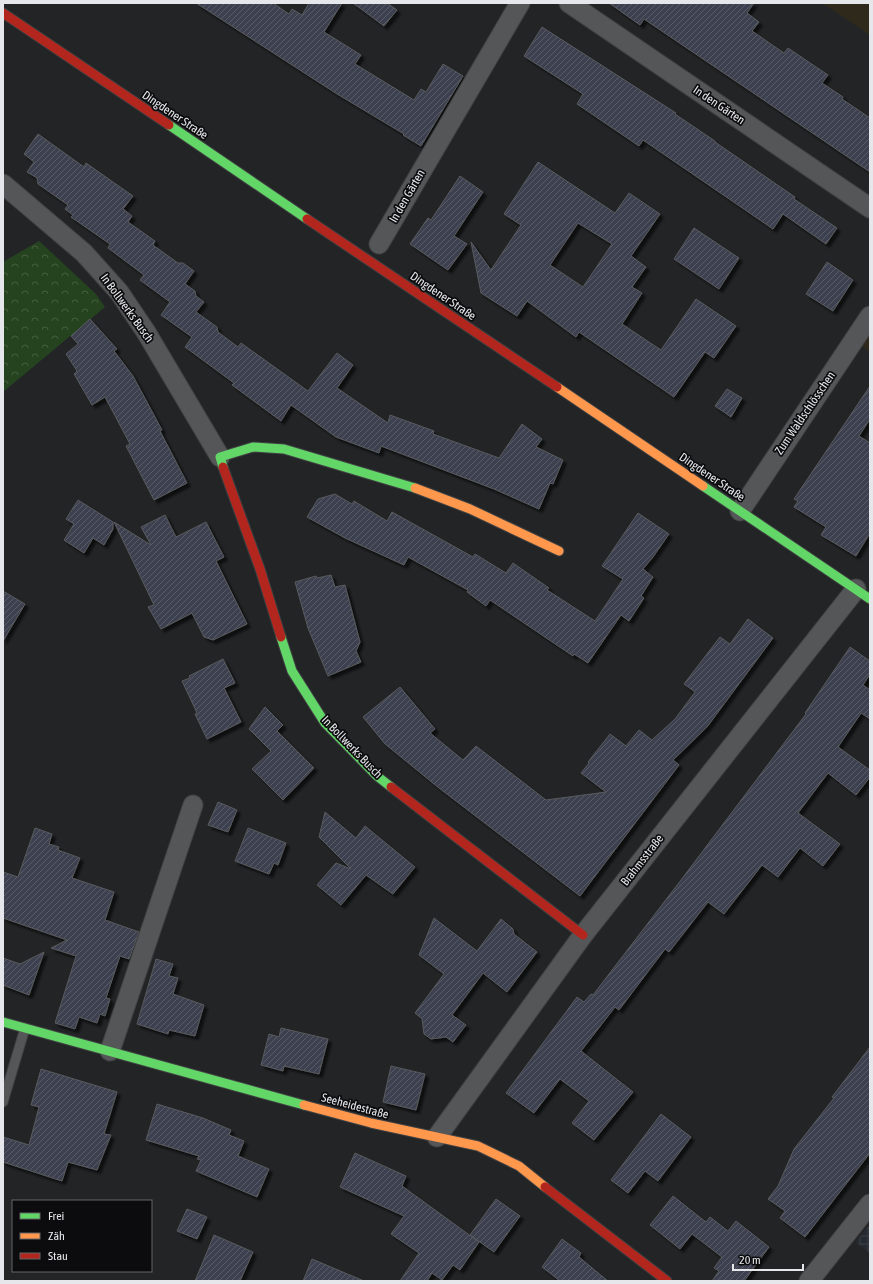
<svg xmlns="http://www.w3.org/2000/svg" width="873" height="1284" font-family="'Asap Condensed',sans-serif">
<defs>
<pattern id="industrial-grid" width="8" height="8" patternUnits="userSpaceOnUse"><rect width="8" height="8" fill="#262a32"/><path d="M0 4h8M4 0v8" fill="none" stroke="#3b3f46"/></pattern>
<pattern id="park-crowns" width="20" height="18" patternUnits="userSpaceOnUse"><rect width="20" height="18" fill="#25431e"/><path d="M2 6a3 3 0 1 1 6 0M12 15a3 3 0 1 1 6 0" fill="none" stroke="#455e3f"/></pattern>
<pattern id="building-hatch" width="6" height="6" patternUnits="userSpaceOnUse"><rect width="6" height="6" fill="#3c4150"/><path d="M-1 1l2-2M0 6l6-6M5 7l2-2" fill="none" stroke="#585c69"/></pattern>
<filter id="shadow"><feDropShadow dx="3.5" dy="3.5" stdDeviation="1" flood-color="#0009"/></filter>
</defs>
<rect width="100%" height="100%" fill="#222426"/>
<!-- commercial -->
<path fill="#2e291b" d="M822,3H870V35Z
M870,323V352L857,343Z"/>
<!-- industrial -->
<path fill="url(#industrial-grid)" d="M870,1224V1253L856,1242Z"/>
<!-- park -->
<path fill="url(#park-crowns)" d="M39,241L96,294L105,307L3,392V262Z"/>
<!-- building -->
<path fill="url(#building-hatch)" stroke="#595a5c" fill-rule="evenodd" filter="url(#shadow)" d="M196,3H273L289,14L292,9L302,15L309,3H342L324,32L361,55L355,64L414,100L421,89L426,92L443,64L463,76L421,146L403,135L404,134L337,94Z
M353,3H387L397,10L384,26Z
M609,3H754L747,13L759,22L752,31L784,53L788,48L828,75L822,83L843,97L842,99L870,118V172L644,19L640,25Z
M542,27L676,113L675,114L715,141V142L795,197L794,199L837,228L826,244L783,214L773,229L643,140L639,146L577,104L583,94L524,56Z
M38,134L84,167L86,163L133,196L123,209L132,216L128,222L155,241L153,245L178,263H183L194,271L185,284L195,291L196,296L204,302L196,312L217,327L218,332L238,347L241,343L308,391L337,353L353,365L337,388L388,423L390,415L434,431L433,434L499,458L522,424L542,439L536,447L563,460L553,484L550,483L539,509L494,489L381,446L379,453L336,437L291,405L281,421L232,385L234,383L185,347L192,337L161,315L170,302L140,280L144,275L108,248L110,244L71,217L73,215L65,209L68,205L38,184L37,178L27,172L34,162L24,154Z
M538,162L615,213L629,193L660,214L631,256L646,267L632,287L642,293L622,324L661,350L696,299L736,326L714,358L705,352L674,397L579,332L576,337L527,301L517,316L481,293L471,242L491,270L521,225L504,214ZM578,223L612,244L583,287L550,265Z
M460,176L483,192L454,236L467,244L448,270L410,244L428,218L431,220Z
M694,228L739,258L719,289L674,259Z
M827,262L853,280L833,311L806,294Z
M90,319L117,349L114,351L133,376L162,430L160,431L187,483L154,500L126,446L130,444L105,397L92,405L74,374L77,371L66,354L78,344L71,336Z
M870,386V419L859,436L870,443V533L856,556L821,535L826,527L794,507L798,501L794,499Z
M727,389L742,398L731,417L715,406Z
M335,494L352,504L354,501L387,521L392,512L473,557L475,554L506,573L513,563L549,588L547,590L595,621L623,579L602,566L638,513L669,534L653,557L643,569L653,577L641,596L644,598L629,621L621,615L588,663L574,654L573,656L490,600L486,606L467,592L468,590L408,557L404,565L345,538L307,517L318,499Z
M78,500L113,522V529L104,545L93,538L84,553L64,540L74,524L66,519Z
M165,515L176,537L206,522L224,557L216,561L247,624L213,640L204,637L192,613L161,629L148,607L154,605L114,522L151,545L141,527Z
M331,575L335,587L345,585L360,642L356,651L361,662L328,676L308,628L295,582L316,576L317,578Z
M3,591L25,604L3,641Z
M748,619L773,638L707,727L673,760L679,765L580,896L439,788L385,744L363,717L400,687L435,729L430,733L463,760L476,746L546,800L606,792L581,773L589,763L588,762L610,734L626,746L639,730L652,740L675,719L695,692L684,684L720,637L730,644Z
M850,647L870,661V674L863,685L870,690V719L861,713L838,747L870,770V777L856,795L828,773L798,813L840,844L823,866L800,848L778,877L762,865L724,914L708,902L669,952L665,949L619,1010L615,1007L581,1051L633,1092L594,1140L572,1123L589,1101L560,1079L534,1113L506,1093L577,997L584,1002L591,994L593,995L681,880L806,714L805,713Z
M223,659L235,683L224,688L241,722L207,739L195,714L197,713L182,681L190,678L189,676Z
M265,707L283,725L277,731L314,768L283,800L252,769L271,751L249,729Z
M218,802L237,810L228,832L208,825Z
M325,812L356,838L365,826L415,867L393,894L366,875L341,905L317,885L336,863L351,869L319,837Z
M35,828L52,834L49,844L59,847L58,850L80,858L72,878L114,892L105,920L139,932L129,959L120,956L106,998L110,999L105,1016L100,1014L97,1023L79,1017L75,1029L55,1023L76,956L51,948L67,940L3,918V872L18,877Z
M248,828L286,843L278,865L274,863L269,874L235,861Z
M434,918L477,951L501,919L513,929L514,934L537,952L507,992L483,973L452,1015L466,1025L453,1042L446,1037L431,1039L424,1034L422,1019L415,1013L444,974L419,955Z
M44,952L29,995L3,985V958L20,964Z
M156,959L173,964L169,976L178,978L173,994L204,1005L195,1036L169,1030L168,1034L137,1024Z
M281,1028L328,1039L319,1074L284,1066L283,1071L261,1065L269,1034L279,1037Z
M870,1047V1153L805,1237L780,1218L785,1211L768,1199L778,1186L794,1149L834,1098L832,1097Z
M391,1066L425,1074L416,1110L383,1102Z
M41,1069L117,1092L104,1134L111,1135L97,1170L68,1162L62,1181L3,1162V1137L29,1145L39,1107L31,1105Z
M157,1104L203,1118L231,1130L229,1135L244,1141L238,1156L269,1169L257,1197L196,1171L201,1160L197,1159L199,1156L146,1140Z
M661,1114L691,1137L658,1181L645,1171L628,1193L611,1180Z
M355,1153L406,1176L402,1186L479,1242L460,1270L453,1265L442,1280L432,1273L427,1281H400L419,1253L391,1234L404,1216L340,1187Z
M673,1196L706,1222L710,1217L728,1231L736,1221L769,1247L744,1281H712L719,1271L714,1268L722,1257L692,1234L680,1249L650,1225Z
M496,1199L520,1216L494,1252L470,1235Z
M187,1209L207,1217L197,1239L177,1231Z
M214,1235L253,1252L240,1281H195Z
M562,1239L581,1253L579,1257L608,1281H560L542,1267Z
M312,1259L364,1281H303Z"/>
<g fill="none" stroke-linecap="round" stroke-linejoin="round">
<!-- lane casing -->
<g stroke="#404143" stroke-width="11">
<path id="lane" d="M3,1102L25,1028"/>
</g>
<!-- street casing -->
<g stroke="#404143" stroke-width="21">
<path id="street" d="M569,3L870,208
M3,184L84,253L119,292L146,332L220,457
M379,244L520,3
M740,511L870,316
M110,1051L193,805
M437,1137L583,935L856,589
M809,1281L870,1204"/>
</g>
<!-- fast casing -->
<g stroke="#404143" stroke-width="11">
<path id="fast" d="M169,125L307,219
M223,467L220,457L253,447L284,449L415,488
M703,486L870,599
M281,637L292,671L325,723L377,776L391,787
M3,1022L304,1105"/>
</g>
<!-- slow casing -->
<g stroke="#404143" stroke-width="11">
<path id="slow" d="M557,387L703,486
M415,488L470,509L559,551
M304,1105L371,1123L478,1146L519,1166L545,1187"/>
</g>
<!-- jam casing -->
<g stroke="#404143" stroke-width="11">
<path id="jam" d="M3,13L169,125
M307,219L557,387
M223,467L260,569L281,637
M391,787L583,935
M545,1187L667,1281"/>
</g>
<!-- lane -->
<use href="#lane" stroke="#555658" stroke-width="9"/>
<!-- street -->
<use href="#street" stroke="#555658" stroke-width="19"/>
<!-- fast -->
<use href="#fast" stroke="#63d668" stroke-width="9"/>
<!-- slow -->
<use href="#slow" stroke="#ff974d" stroke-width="9"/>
<!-- jam -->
<use href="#jam" stroke="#b3261e" stroke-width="9"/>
</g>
<g text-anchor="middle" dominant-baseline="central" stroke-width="3.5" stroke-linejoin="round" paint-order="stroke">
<!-- street labels -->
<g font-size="12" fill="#e6e7ea" stroke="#0c0c0e">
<text transform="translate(719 105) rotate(34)">In den Gärten</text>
<text transform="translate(175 115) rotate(34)">Dingdener Straße</text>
<text transform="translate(407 196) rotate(-60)">In den Gärten</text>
<text transform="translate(443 296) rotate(34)">Dingdener Straße</text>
<text transform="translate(127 308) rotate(54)">In Bollwerks Busch</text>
<text transform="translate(805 413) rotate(-56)">Zum Waldschlösschen</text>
<text transform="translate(712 477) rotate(34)">Dingdener Straße</text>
<text transform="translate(352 747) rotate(46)">In Bollwerks Busch</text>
<text transform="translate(642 860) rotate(-52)">Brahmsstraße</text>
<text transform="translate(355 1106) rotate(15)">Seeheidestraße</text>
</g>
</g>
<!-- border -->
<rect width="873" height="1284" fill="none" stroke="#e6e7ea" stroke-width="8"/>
<!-- legend -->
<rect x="12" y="1200" width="140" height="72" fill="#0c0c0e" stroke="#636466"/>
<rect x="20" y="1213" width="20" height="6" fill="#63d668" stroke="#636466"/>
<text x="48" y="1220" font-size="12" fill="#e6e7ea">Frei</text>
<rect x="20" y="1233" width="20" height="6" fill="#ff974d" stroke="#636466"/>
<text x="48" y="1240" font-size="12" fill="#e6e7ea">Zäh</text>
<rect x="20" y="1253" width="20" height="6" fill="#b3261e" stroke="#636466"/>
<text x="48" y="1260" font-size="12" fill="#e6e7ea">Stau</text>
<!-- scale -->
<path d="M733 1264v6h70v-6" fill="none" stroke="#e6e7ea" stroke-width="2"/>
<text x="739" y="1264" font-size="12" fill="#e6e7ea" stroke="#0c0c0e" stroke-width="3" paint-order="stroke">20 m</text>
</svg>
